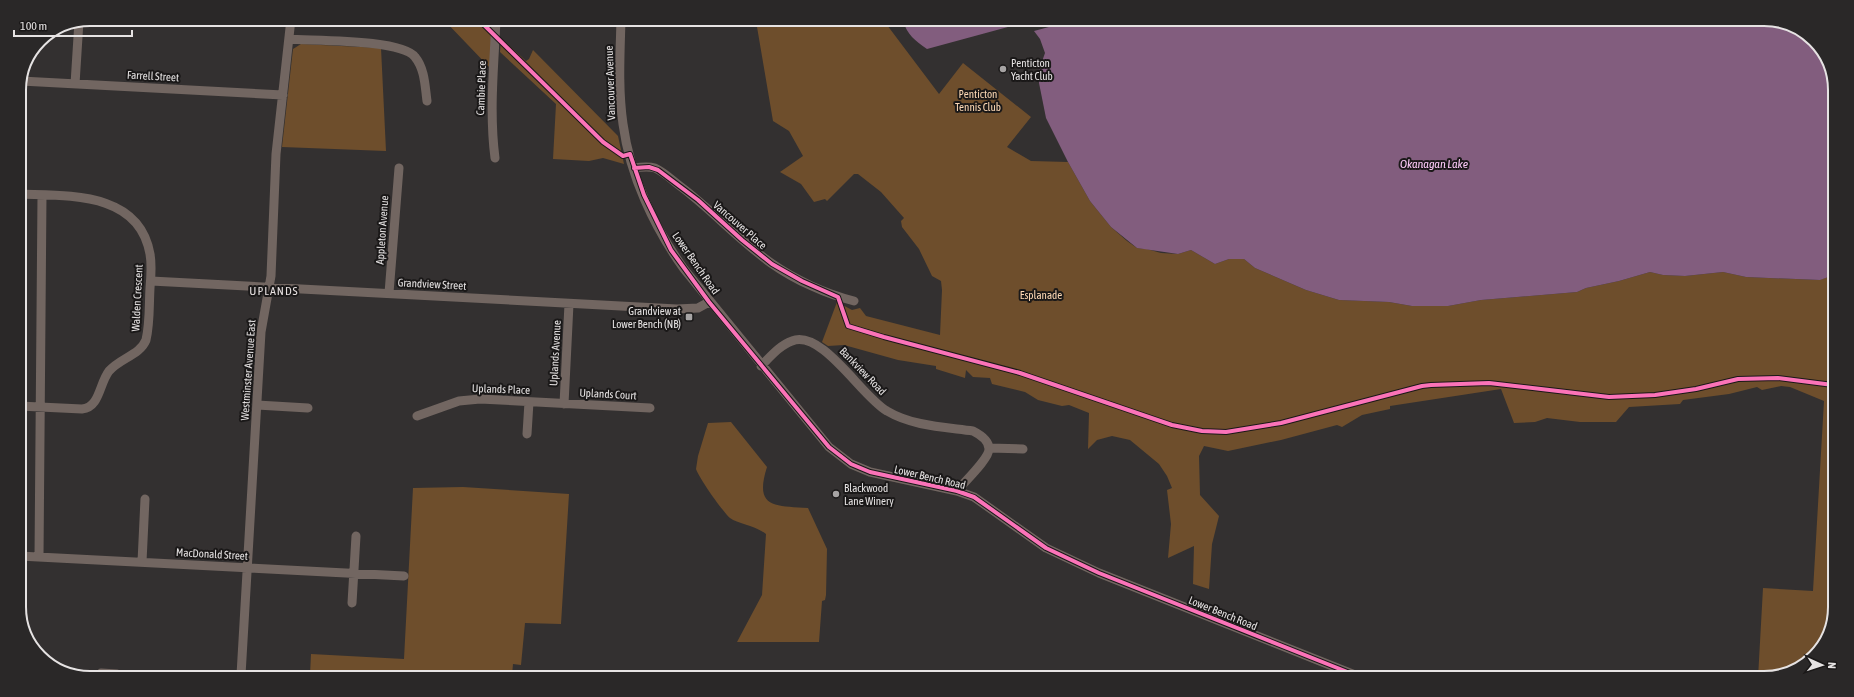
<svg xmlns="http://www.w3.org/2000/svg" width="1854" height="697" font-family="'Asap Condensed',sans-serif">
<rect width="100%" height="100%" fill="#333030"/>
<!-- green -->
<path fill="#6e4e2c" d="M444,20H494L490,68Z
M756,21H884L939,94L963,63L1031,117L1007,147L1031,161L1068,162L1090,201L1111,227L1127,241L1137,248L1147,249L1161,253L1178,254L1191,250L1215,264L1229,259H1244L1255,268L1306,290L1339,300L1389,302L1412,306H1448L1481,300L1577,292L1586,288L1619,281L1650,272L1663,275L1685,276L1723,272L1746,277L1819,280L1834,275L1831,630L1807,663L1764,678H1758L1763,588L1813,591L1824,401L1790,387L1781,386L1762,390L1757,387L1729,394L1683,400L1680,404L1629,407L1616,422H1580L1547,418L1535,422L1514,423L1501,389L1390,406V409L1362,415L1342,427L1337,425L1281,440L1228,451L1204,446L1199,456L1200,495L1219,516L1212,544L1209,589L1193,584L1194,546L1168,558L1171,524L1167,490L1172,488L1167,476L1159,464L1130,440L1112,436L1097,440L1088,449L1089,413L1069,405L1062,406L1038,400L1025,392L992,384L990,378L973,377L966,370L965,378L936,369V366L898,360L844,345L828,346L822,342L837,302L852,310L860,308L866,316L940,335L942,290L941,281L932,276L919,249L902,227L901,221L904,218L881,192L858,174H854L827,201L825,199L814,202L801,184L780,172L803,156L789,131L773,121Z
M501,38L526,61L529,59L533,50L618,136L624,164L603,158L589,161L553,159L556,104L500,52Z
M301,44L381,48L386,151L282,147L293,49Z
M731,422L767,467C754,508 774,506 808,508L827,549L826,595L825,600L822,601L819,642H737L762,595L766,534C754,525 738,524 730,518C723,512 699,478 696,469L698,456L708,423Z
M463,487L569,494L561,624L525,623L521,665L513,664L512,675H310L311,654L404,659L413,488Z"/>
<!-- water -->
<path fill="#825d7e" d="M903,21H1030L927,49C915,41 907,34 903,21Z
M1071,21L1787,23L1820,47L1835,86L1834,275L1820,280L1746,277L1723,272L1685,276L1663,275L1650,272L1619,281L1586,288L1577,292L1481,300L1448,306H1412L1389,302L1339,300L1306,290L1255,268L1244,259H1229L1215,264L1191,250L1178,254L1137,248L1111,227L1090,201L1068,162L1046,118L1039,83V70L1045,53L1040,39L1034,31Z"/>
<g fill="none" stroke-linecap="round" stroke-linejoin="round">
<!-- minor -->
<path stroke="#726661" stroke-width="9" d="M621,20C620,55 618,89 623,124C630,176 654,227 684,269L829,447L851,464L870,472L957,491L974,497L1046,548L1099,573L1360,677
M289,39C314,41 401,39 415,57C425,69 425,87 427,101
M21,81L283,95
M75,84L79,21
M495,158C489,112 494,65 496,20
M634,168C641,167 648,166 655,168C664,172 672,180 680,186C712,210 739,240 771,263C795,280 826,294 854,301
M19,194C68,196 139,191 150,254C152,265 151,277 150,288C149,305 150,323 146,340C140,355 120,358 109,371C99,384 100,407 82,409L19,406
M151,281L677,309L698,308L709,302
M389,293L399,168
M761,366C770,357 780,345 792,341C822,329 862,397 887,411C912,426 944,427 973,431C979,434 989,440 989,449C989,459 964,482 957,491
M564,404L569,304
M257,405L308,408
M417,416L459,401L480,399L650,408
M527,434L529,402
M989,448L1023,449
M19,556L404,576
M39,557L42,195
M142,562L145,499
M352,603L356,536
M101,673L117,674
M241,675L261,332L271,276L276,154L291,19"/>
<!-- cycleway casing -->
<g stroke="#1a1818" stroke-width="6">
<path id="cycleway" d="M479,20L603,142L623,156L630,154L644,195L671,250L709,302L829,447L851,464L870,472L957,491L974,497L1046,548L1099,573L1360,677
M634,168L649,167L658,170L698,200L742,240L772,264L802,281L838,297L848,326L884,337L1020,373L1172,425L1202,431L1226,432L1281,423L1422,386L1431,385L1489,383L1609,397L1655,395L1696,389L1738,379L1778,378L1833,385"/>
</g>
<!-- cycleway -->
<use href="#cycleway" stroke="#fb73b8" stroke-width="4"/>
</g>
<!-- markers -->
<g fill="#a7a4a4" stroke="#1a1818" stroke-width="1.5">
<circle cx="1003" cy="69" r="4"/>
<rect x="685" y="313" width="8" height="8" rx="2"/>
<circle cx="836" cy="494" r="4"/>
</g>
<g text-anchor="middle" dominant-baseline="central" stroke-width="4" stroke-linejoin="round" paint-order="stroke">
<!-- poi labels -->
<g font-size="11" fill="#e6e3e3" stroke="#1a1818" text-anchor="start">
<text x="1011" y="63">Penticton<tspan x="1011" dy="13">Yacht Club</tspan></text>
<text x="681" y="311" text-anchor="end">Grandview at<tspan x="681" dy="13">Lower Bench (NB)</tspan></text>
<text x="844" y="488">Blackwood<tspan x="844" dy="13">Lane Winery</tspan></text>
</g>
<!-- street labels -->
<g font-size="11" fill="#e6e3e3" stroke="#1a1818">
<text transform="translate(153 76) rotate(3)">Farrell Street</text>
<text transform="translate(610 83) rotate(-92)">Vancouver Avenue</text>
<text transform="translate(481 88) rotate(-88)">Cambie Place</text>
<text transform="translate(740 225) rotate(41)">Vancouver Place</text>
<text transform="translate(382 230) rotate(-86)">Appleton Avenue</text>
<text transform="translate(696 263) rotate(55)">Lower Bench Road</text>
<text transform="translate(432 284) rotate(3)">Grandview Street</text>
<text transform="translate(137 298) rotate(-87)">Walden Crescent</text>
<text transform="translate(555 353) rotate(-87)">Uplands Avenue</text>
<text transform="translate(248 370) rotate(-86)">Westminster Avenue East</text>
<text transform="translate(863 371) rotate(46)">Bankview Road</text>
<text transform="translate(501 389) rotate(2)">Uplands Place</text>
<text transform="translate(608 394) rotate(3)">Uplands Court</text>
<text transform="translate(930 477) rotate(13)">Lower Bench Road</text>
<text transform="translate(212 554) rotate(3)">MacDonald Street</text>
<text transform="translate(1223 613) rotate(22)">Lower Bench Road</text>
</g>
<!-- park labels -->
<g font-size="11" fill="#fed9b5" stroke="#1a1818">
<text x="978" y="94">Penticton<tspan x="978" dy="13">Tennis Club</tspan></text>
<text x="1041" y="295">Esplanade</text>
</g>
<!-- water labels -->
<g font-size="12" font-style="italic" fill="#fdc9f8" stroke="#1a1818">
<text x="1434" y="164">Okanagan Lake</text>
</g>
<!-- neighbourhood labels -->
<g font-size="12" letter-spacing="1" fill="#e6e0e0" stroke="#1a1818">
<text x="274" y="291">UPLANDS</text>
</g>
</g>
<!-- crop -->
<path d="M0 0H1854V697H0ZM90 26H1764A64 64 0 0 1 1828 90V607A64 64 0 0 1 1764 671H90A64 64 0 0 1 26 607V90A64 64 0 0 1 90 26Z" fill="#2a2828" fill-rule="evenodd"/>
<path fill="none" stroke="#e6e3e3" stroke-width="2" d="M90 26H1764A64 64 0 0 1 1828 90V607A64 64 0 0 1 1764 671H90A64 64 0 0 1 26 607V90A64 64 0 0 1 90 26Z"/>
<!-- north arrow -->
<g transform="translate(1822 665) rotate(93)" stroke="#1a1818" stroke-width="3" paint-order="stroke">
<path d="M0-3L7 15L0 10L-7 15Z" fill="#e6e3e3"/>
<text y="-6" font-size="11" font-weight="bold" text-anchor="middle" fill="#e6e3e3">N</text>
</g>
<!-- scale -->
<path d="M14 30v6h118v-6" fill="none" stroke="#e6e3e3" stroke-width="2"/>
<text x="20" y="30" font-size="12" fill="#e6e3e3" stroke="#1a1818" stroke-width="3" paint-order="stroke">100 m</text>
</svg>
